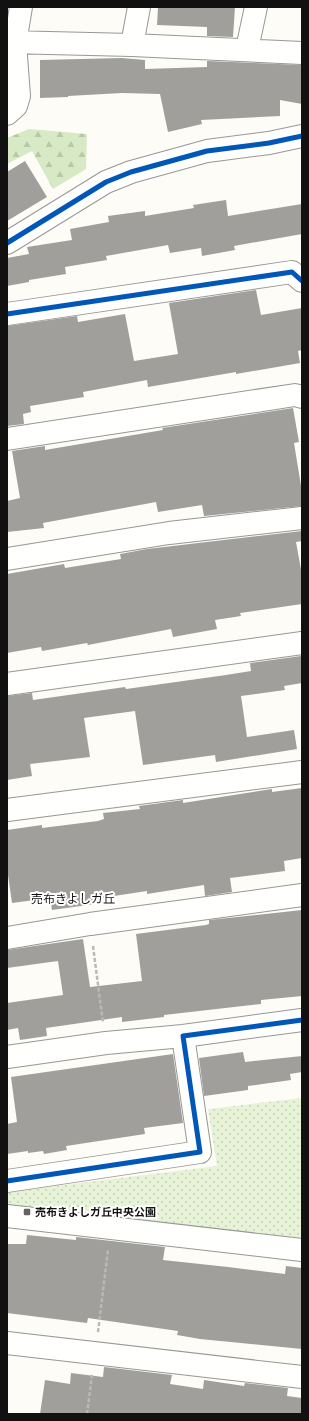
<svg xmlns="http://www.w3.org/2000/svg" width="309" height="1421" font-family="'Times New Roman','Noto Sans JP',serif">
<defs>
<pattern id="green-dots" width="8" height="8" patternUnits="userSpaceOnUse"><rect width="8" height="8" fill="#e7f3d7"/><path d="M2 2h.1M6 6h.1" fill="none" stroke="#c5cfb8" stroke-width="1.8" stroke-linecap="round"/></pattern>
<pattern id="forest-firs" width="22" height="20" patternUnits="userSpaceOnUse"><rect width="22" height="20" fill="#d8eac5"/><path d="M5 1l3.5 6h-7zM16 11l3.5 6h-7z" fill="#b8c8a8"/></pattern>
</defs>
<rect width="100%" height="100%" fill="#fdfcf7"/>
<!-- green -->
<path fill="url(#green-dots)" d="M302,1098V1240L7,1207V1192L217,1166L208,1109Z"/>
<!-- forest -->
<path fill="url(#forest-firs)" d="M29,129L87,134L86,169L53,189L32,151L7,164V138Z"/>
<!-- building -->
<path fill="#a19f9c" d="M158,7H235L233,37L207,36V27L157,25Z
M122,58L145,60V69L207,67V61L302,65V104L280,100V116L201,120L202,124L168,132L160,94L122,93L68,96V97L40,98V60Z
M25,161L47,197L7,221V172Z
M226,200L228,216L302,204V234L234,246L235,250L202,256L201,248L170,253L168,245L106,256L107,260L65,267L66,274L29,280V282L7,286V258L29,254L27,247L72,240L70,229L109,222L108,216L145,211V216L194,208L193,205Z
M256,290L261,315L302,308V350L298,351L300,363L236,374V372L148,387L147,380L83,392L84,397L30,406L31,412L23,414L24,424L7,426V326L77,316L78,322L125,314L134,361L178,354L169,303Z
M293,408L299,442L294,443L302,492V506L204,516L202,505L158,512L156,502L43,523L44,528L7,532V501L20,498L12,451L45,446V450L163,430L162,428Z
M302,531V541L296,542L302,575V604L240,613L241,616L215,620L217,629L173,637L171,629L88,645L87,643L42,651L41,647L7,653V574L64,564L65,568L121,559L120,554L147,549Z
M301,656L302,683L284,686L285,690L241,696L247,737L294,730L297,749L216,762L215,755L143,765L135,711L84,718L90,757L30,764L32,776L7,780V696L32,693L33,700L125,687L126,689L226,675L251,671L250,663Z
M302,788V858L284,861L285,871L230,878L232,892L205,896L204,885L147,894V891L94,899L95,904L52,910L50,898L12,903L7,868V830L42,825V828L98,821L104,819L103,813L140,809L139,806L183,800V803L272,789V792Z
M302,910V996L261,1000V1004L164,1015V1017L122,1022V1017L46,1028L47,1036L20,1040L18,1028L7,1030V1003L63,995L58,961L7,968V950L83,939L90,987L142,981L136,934L206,925L209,924V920Z
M243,1052L245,1062L302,1056V1072L290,1074L291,1080L248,1086V1090L204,1096L199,1058Z
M173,1054L183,1123L144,1128L145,1134L66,1146L67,1150L44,1154L43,1151L28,1153V1151L7,1154V1124L17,1122L11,1077Z
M27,1235L76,1240V1237L165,1247L163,1260L228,1267L285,1274L286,1266L302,1268V1349L200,1339L177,1335L178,1331L88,1318L87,1323L7,1313V1244H26Z
M104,1367L172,1375L170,1384L203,1389L204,1380L244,1386L245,1383L288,1388L287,1396L302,1398V1414H40L45,1380L70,1384L71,1373L103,1377Z"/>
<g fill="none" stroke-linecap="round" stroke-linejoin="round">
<!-- minor casing -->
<g stroke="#979795" stroke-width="24">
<path id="minor" d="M7,42L132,45L139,7
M132,45L302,53
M247,49L256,7
M7,114L16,106L19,96L15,43L21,7
M7,243L106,182L131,172L207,151L269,143L302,136
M7,314L292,272L302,281
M7,439L295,395L302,397
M7,559L169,533L302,518
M7,684L302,643
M7,810L302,772
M7,938L90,924L302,895
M7,1057L106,1043L183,1036
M7,1181L200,1152L183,1036L302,1020
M7,1216L302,1250
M7,1343L302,1377"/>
</g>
<!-- path -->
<path stroke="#b9b9b8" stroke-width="2.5" stroke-dasharray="4 2" stroke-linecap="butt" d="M93,946L103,1023
M98,1332L108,1250
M87,1414L92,1375"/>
<!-- minor -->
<use href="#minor" stroke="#fffffe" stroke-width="22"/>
<!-- cycleway casing -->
<g stroke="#fff" stroke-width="8">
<path id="cycleway" d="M7,243L106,182L131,172L207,151L269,143L302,136
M7,314L292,272L302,281
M7,1181L200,1152L183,1036L302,1020"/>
</g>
<!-- cycleway -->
<use href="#cycleway" stroke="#0057b8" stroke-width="5"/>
</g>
<!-- markers -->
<rect fill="#646362" stroke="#fff" stroke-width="1.5" x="23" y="1208" width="8" height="8" rx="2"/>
<g text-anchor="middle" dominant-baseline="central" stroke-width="4" stroke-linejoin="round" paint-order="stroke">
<!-- poi labels -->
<g font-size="11" font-weight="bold" fill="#111" stroke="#fff" text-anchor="start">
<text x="35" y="1212">売布きよしガ丘中央公園</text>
</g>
<!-- neighbourhood labels -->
<g font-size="12" fill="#111" stroke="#fff">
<text x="73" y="899">売布きよしガ丘</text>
</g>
</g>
<!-- border -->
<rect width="309" height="1421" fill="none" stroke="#111111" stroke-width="16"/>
</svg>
